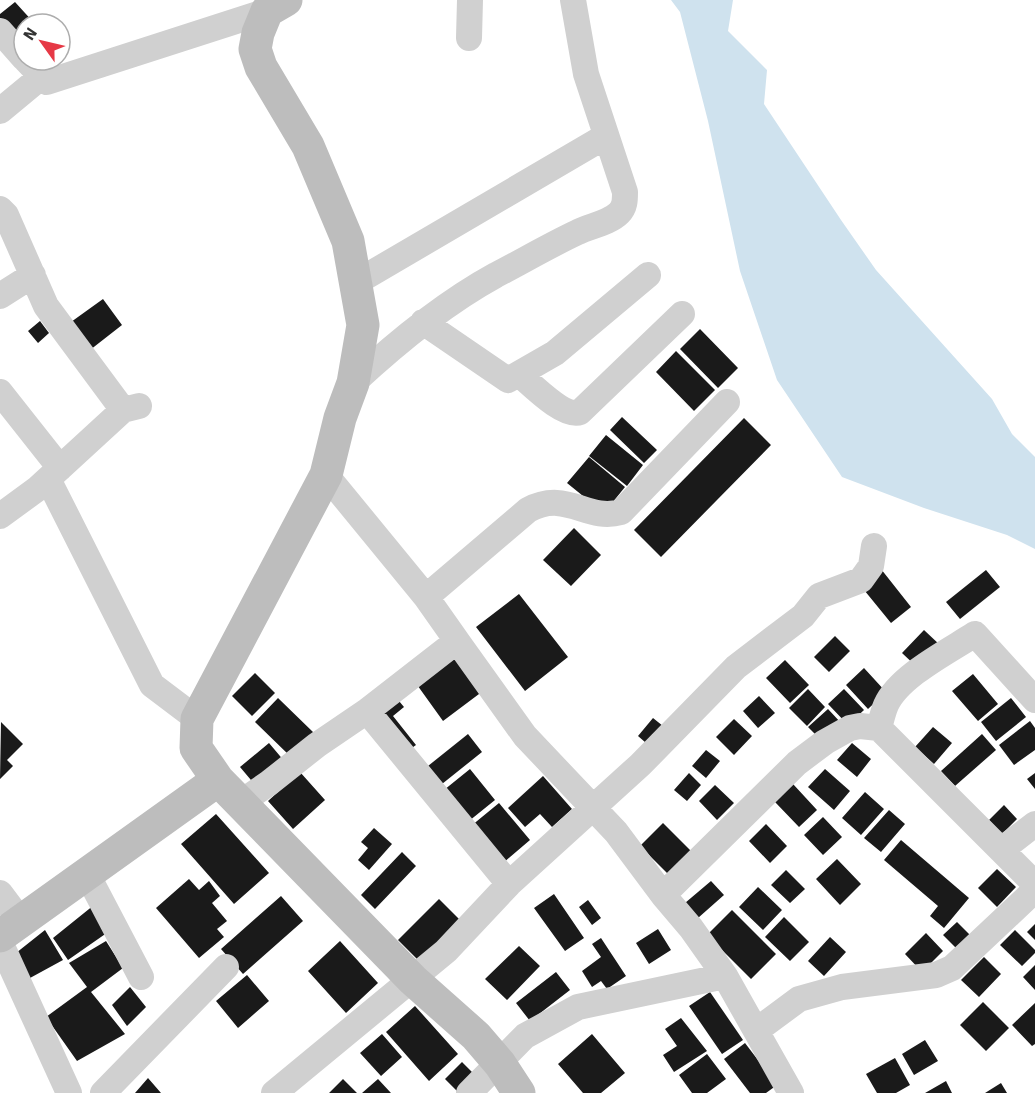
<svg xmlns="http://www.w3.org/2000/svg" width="1035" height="1093" font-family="Signika,sans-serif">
<rect width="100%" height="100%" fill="#fff"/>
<!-- water -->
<path fill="#cfe2ee" d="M671,0H733L728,31L767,70L764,104L841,220L876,270L992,399L1012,434L1035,457V549L1007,535L924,508L842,477L777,380L740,271L708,121L680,12Z"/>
<!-- building -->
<path fill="#1a1a1a" d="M15,2L35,24H24V42L0,23V14Z
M60,49L65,55L49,75L36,60H60Z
M103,299L122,325L90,350L71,322Z
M40,321L49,333L38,343L28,331Z
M700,329L738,368L718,388L680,349Z
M676,351L715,390L694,411L656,372Z
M622,417L657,450L644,463L610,430Z
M744,418L771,445L661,557L634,530Z
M606,435L643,465L627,486L589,456Z
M589,457L625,487L604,513L567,483Z
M574,528L601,555L571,586L543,560Z
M881,569L911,607L891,623L860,585Z
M986,570L1000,587L960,619L946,602Z
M519,594L568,657L525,691L476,627Z
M924,630L941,646L919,669L902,653Z
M835,636L850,651L829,672L814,657Z
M456,653L483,691L443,721L415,682Z
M785,660L809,685L790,703L766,678Z
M864,668L886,692L868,709L846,685Z
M255,673L275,693L252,716L232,696Z
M973,674L998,704L978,721L952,691Z
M808,689L825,707L807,726L789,708Z
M844,689L864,710L848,725L828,704Z
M394,695L404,707L393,716L416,745L406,752L374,711Z
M759,696L775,713L758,728L743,711Z
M278,698L314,733L291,757L255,722Z
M1011,698L1026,717L996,741L981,722Z
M828,709L842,724L823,742L808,727Z
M653,718L668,730L653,749L638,736Z
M734,719L752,736L734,755L716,737Z
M1030,721L1035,728V750L1014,765L999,745Z
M1,722L23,744L7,760L13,766L0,779Z
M933,727L952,743L934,764L915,747Z
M468,734L482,752L442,784L428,766Z
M982,734L996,750L955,786L941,771Z
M269,743L285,762L256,786L240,767Z
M852,743L871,759L857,777L837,760Z
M706,750L720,761L706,778L692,766Z
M470,769L495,800L469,821L444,790Z
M825,769L850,791L834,810L808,787Z
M300,772L325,800L293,829L268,801Z
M689,773L701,785L687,801L674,790Z
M1035,773V789L1027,779Z
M543,776L572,809L552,827L540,814L525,827L508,808Z
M793,784L817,810L799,827L775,802Z
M715,785L734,803L717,820L699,801Z
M865,792L884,809L861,835L842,818Z
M499,803L530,840L503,863L471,826Z
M1004,805L1017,819L1002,834L989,820Z
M889,810L905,824L881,852L864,838Z
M216,814L269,873L234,904L181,844Z
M823,817L842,837L823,855L804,835Z
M663,823L691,851L668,874L640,846Z
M766,824L787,846L770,863L749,841Z
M374,828L392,844L369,870L358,860L368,848L361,842Z
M901,840L969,898L944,928L930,916L938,906L884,860Z
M402,852L416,866L375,909L361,895Z
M837,859L861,884L840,905L816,879Z
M997,869L1016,887L997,907L978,888Z
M786,870L805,889L790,903L771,885Z
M189,879L199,890L209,881L220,896L212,903L227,921L217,929L224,937L199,958L156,908Z
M711,881L724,895L698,918L685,903Z
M758,887L782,910L763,930L739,907Z
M554,894L584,938L565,951L534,908Z
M281,896L303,921L243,974L221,949Z
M439,899L463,923L422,964L398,940Z
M588,900L601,918L592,925L579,907Z
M94,905L111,930L68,960L53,938Z
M732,910L776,954L751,979L707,935Z
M784,917L809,942L790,961L765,937Z
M957,922L975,940L962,954L943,935Z
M1035,924V940L1027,932Z
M658,929L671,950L649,964L636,943Z
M45,930L63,960L30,978L16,953Z
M1015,930L1035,950V953L1022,966L1000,945Z
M926,933L943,951L922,972L905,954Z
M830,937L846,952L824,976L808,961Z
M601,938L626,976L607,989L601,981L592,987L582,971L601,957L592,944Z
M106,941L123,968L91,992L125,1034L77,1061L46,1017L87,987L69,963Z
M340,941L378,983L346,1013L308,971Z
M519,946L540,966L507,1000L485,979Z
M984,957L1001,974L979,997L961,980Z
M1035,965V990L1023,977Z
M556,972L570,990L530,1021L516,1003Z
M247,975L269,1001L238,1028L216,1001Z
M130,987L146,1007L127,1026L112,1005Z
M710,992L743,1040L722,1054L689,1006Z
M983,1002L1009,1028L986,1051L960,1025Z
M1035,1003V1044L1032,1046L1012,1025Z
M415,1006L458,1054L429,1081L386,1032Z
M681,1018L707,1051L674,1072L663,1055L677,1046L665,1029Z
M382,1034L402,1057L381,1076L360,1053Z
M592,1034L625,1073L601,1093H583L558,1064Z
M925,1040L938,1061L914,1075L902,1054Z
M745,1043L777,1085L766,1093H750L724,1059Z
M707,1054L726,1079L707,1093H692L679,1075Z
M895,1058L910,1085L896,1093H877L866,1074Z
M462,1062L474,1074L457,1091L445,1079Z
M148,1078L161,1093H135Z
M343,1079L357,1093H329Z
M378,1079L391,1093H362Z
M946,1081L952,1093H925Z
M1001,1083L1007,1093H985Z"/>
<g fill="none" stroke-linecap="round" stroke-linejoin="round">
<!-- street -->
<path stroke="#d0d0d0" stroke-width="26" d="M0,31L24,58
M469,38L470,0
M26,60L47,82L267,11
M0,111L41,77
M0,209L6,215L46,306L123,410
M355,283L606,136
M0,296L33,275
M423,322L508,380L555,353L648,275
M519,374C532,385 564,418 580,412L682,314
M353,383C397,342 443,304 496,275C523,261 550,245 578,232C590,226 609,223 619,213C625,207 625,200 625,192L586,74L573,0
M0,392L60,468
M48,479L152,685L197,719
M0,516L37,489L123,410L139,406
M426,597L528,510C567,489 586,522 621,512L727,402
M457,641L525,736L616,832L663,895L797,763L825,742L850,728L860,726L879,728C881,721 883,712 886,705C899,676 949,651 975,634L1035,700
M367,711L509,884
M879,728L1001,850
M240,803L269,783L317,745L367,711L457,641L426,597L326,475
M1035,824L1001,850L1035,884
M87,874L141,977
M0,893L21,921
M663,895L691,928L725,976
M0,942L69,1093
M757,1030L799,999L842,987L936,975L952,968L1035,890
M103,1093L226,967
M274,1093L446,951L509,884L640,765L736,667L803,616L819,596L861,580L871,566L874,546
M469,1093L525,1036L578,1007L725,976L791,1093"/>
<!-- secondary -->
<path stroke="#bdbdbd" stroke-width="33" d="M286,0L267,11L258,33L255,49L261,67L308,146L348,241L363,325L353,383L340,418L326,475L197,719L196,748L218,780L413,980L476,1036L500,1064L519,1093
M0,936L218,780"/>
</g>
<!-- north arrow -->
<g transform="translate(42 42) rotate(304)"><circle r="28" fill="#ffffff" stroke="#adadad" stroke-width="1.5"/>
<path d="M0-4.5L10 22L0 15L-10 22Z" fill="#e63946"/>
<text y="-9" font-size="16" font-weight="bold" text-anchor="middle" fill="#333333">N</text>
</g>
</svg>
